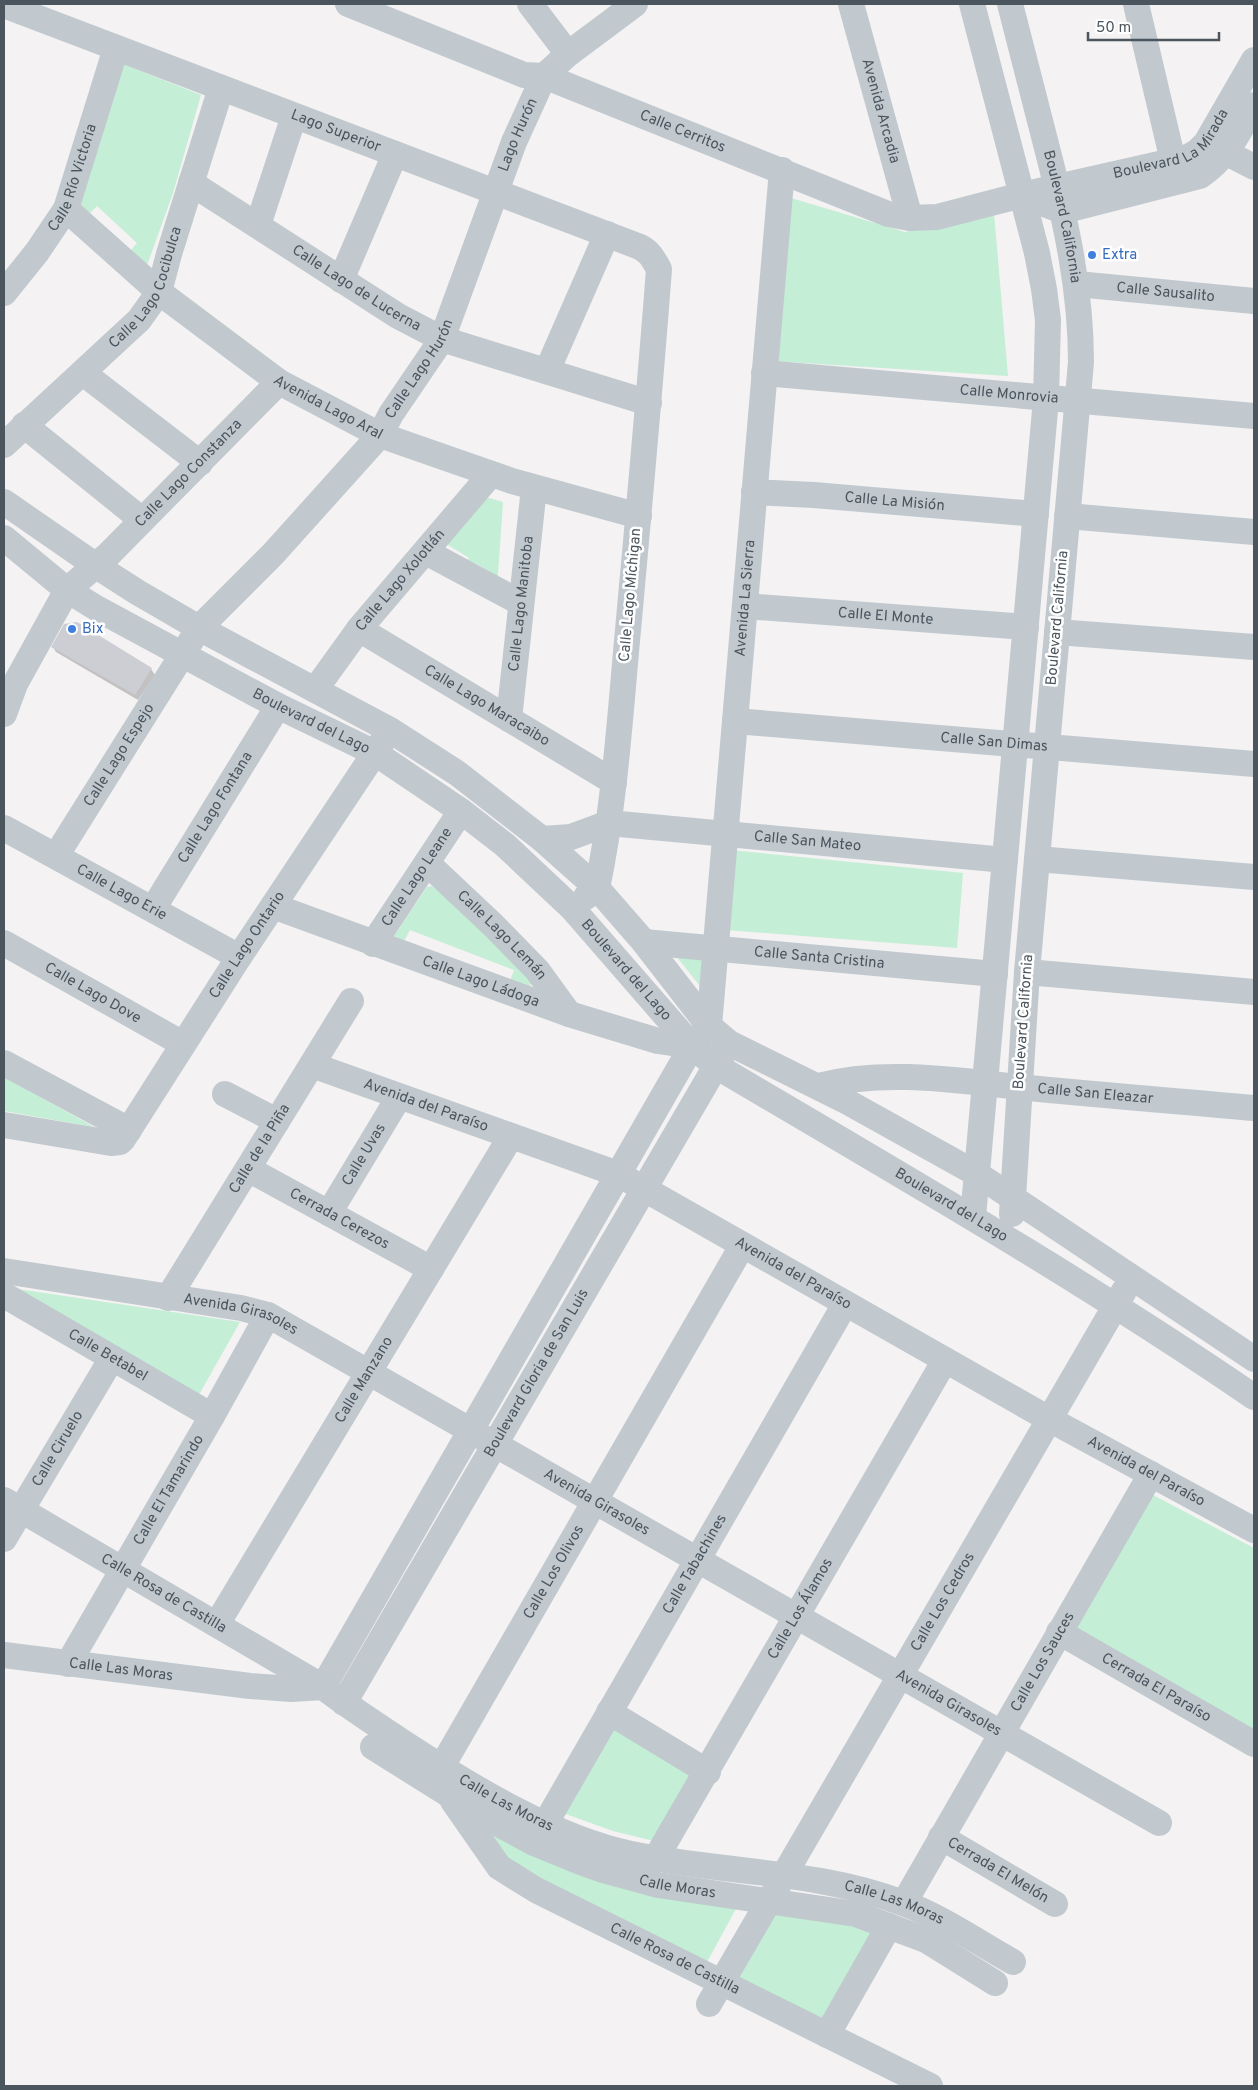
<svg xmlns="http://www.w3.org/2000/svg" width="1258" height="2090" font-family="Overpass,sans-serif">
<rect width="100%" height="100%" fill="#f4f2f2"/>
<!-- green -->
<path fill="#c4eed5" d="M113,60L201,95L173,193L145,271L125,257L137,243L97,206L84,219L72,205Z
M791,198L905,232L994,213L1008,376L772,361Z
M475,494L503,502L497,589L494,574L475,563L466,575L460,571L469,558L440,540Z
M730,850L963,873L957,948L726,930Z
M432,886L477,924L531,981L530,986L526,988L510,981L514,970L410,930L404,941L394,936L427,887Z
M676,956L702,959L700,986Z
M4,1077L94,1127L4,1111Z
M4,1287L240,1322L196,1400Z
M1153,1495L1254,1548V1734L1075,1632Z
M615,1726L696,1774L658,1842L613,1831L563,1813Z
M482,1828L738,1905L706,1964L522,1876Z
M769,1909L881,1930L826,2029L730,1979Z"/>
<!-- shadow -->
<path fill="#0003" d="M53,647L151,669L155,675L138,700L56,652Z"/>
<!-- building -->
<path fill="#ccced4" d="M77,622L152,668L135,695L51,647L64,624Z"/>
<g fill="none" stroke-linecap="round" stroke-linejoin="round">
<!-- minor -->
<g stroke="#c1c9cf" stroke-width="26">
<path id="s1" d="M348,4L524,75L544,76L888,214L910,218L937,217L1022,195L1186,158L1197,152L1206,143L1254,60"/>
<path d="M530,4L568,54"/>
<path id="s2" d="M851,4L910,218"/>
<path d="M972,4L1037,253L1044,289L1048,320L1046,399L973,1217"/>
<path id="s3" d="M1010,4C1023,53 1035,103 1048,152C1066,222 1081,290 1081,362L1027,972L1012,1214"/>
<path d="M1136,4L1177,178"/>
<path id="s4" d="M4,5L640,247C650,252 653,259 659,269C650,389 639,509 628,630C620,716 615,803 597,888L586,897"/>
<path d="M1211,145L1254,167"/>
<path id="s5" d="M191,183L398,316L442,339L649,403"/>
<path d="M1047,205L1063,211L1200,176C1227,158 1239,132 1254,105"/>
<path id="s6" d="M66,209L159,292L279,382L380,435L512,481L639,516"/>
<path d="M258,225L294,116"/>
<path d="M341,280L395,154"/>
<path id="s7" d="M1077,284L1254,301"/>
<path id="s8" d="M4,293L37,252L66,209L116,48"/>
<path d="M547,371L607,234"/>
<path d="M83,373L200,463"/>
<path id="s9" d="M764,373L1254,416"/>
<path d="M24,425L142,520"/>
<path id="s10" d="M4,445L139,320L159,292L169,254L221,88"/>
<path id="s11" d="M754,492L814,495L1036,514"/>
<path d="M4,502L95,565L137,592L199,628L390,730L457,773L542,839L597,888L644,942L709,1026L729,1043L844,1100L977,1174L1254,1359"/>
<path d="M1067,516L1254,532"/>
<path id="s12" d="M4,538L67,590L98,609L278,706L375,753L461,811L505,845L572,908L692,1046L716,1066C897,1173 1080,1278 1254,1397"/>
<path d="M426,552L521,603"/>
<path id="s13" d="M745,606L1026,627"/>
<path id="s14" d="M359,629L614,782"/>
<path d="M1057,632L1254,647"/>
<path id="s15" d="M315,690L359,629L491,474"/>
<path id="s16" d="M4,714L15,684L67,590L108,555L279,382"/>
<path id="s17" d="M509,719L534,488"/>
<path id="s18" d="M735,721L1254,764"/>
<path id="s19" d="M4,828L239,957"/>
<path id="s20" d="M542,839L571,837L609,823L1005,860"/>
<path id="s21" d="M56,856L199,628L273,554L380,435L391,414L442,339L514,142L544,76L568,54L635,4"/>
<path d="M1037,859L1254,877"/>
<path id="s22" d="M427,863L493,925L537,970L569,1014"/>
<path id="s23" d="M273,906L569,1014L658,1041L692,1046"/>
<path id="s24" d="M153,909L278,706"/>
<path id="s25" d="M644,942L995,974"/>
<path id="s26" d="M4,943L183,1044"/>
<path id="s27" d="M373,944L461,811"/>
<path d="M1027,972L1254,992"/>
<path d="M4,1063L129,1130"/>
<path id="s28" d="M312,1065L618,1174L1049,1419L1254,1530"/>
<path id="s29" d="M818,1086C883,1069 954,1080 1020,1087C1098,1095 1176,1101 1254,1108"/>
<path d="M225,1094L277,1121"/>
<path id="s30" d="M4,1125L111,1143L120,1142L123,1139L239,957L384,739"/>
<path id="s31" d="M248,1169L431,1269"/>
<path id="s32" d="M329,1213L399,1097"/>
<path id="s33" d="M4,1271L241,1308L268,1315L1159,1823"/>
<path id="s34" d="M4,1295L212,1416"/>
<path id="s35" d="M168,1298L351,1001"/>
<path id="s36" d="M4,1500L323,1687L692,1046L709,1026L782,170"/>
<path id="s37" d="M4,1539L112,1358"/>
<path id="s38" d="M217,1624L511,1136"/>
<path id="s39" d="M1059,1632L1254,1744"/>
<path id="s40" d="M4,1655L250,1686L291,1689L323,1687C349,1707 377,1725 404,1743C470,1786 554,1838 631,1854C722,1873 816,1870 903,1903C942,1917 977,1942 1013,1962"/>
<path id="s41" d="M68,1664L212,1416L268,1315"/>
<path id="s42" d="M344,1703L724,1052"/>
<path d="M609,1712L708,1772"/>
<path id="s43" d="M373,1747L480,1814L534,1843L578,1861L603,1870L658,1885L856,1914L926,1940L995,1983"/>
<path id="s44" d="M441,1768L742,1246"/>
<path id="s45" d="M453,1801L499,1867L536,1890L930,2086"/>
<path id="s46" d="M941,1837L1055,1904"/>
<path id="s47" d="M537,1838L845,1304"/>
<path id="s48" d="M656,1858L945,1360"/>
<path id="s49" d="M904,1903L1151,1474"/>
<path id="s50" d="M709,2004L1124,1291"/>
<path d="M827,2035L889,1926"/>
</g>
</g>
<!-- markers -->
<g fill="#3f7fe0" stroke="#fff" stroke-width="2">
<circle cx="1092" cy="255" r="5"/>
<circle cx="72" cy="629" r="5"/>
</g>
<g text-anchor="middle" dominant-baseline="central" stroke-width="5" stroke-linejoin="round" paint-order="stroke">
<!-- street labels -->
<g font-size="15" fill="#4b555e" stroke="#fff">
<text stroke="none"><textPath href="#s2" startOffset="111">Avenida Arcadia</textPath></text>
<text stroke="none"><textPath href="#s1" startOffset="359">Calle Cerritos</textPath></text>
<text stroke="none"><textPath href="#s4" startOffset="355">Lago Superior</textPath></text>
<text stroke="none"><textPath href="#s21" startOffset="866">Lago Hurón</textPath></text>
<text stroke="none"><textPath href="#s1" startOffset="880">Boulevard La Mirada</textPath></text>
<text stroke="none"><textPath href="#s8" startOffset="136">Calle Río Victoria</textPath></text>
<text stroke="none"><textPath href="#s3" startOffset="219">Boulevard California</textPath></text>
<text stroke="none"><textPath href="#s10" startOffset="216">Calle Lago Cocibulca</textPath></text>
<text stroke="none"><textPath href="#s5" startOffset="196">Calle Lago de Lucerna</textPath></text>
<text stroke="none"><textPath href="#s7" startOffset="89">Calle Sausalito</textPath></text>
<text stroke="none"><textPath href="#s21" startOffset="611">Calle Lago Hurón</textPath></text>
<text stroke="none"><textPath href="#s9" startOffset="246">Calle Monrovia</textPath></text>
<text stroke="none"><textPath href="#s6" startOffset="330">Avenida Lago Aral</textPath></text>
<text stroke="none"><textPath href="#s16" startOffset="308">Calle Lago Constanza</textPath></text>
<text stroke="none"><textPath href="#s11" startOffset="141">Calle La Misión</textPath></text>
<text stroke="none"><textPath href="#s15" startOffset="139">Calle Lago Xolotlán</textPath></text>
<text transform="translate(631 595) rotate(-85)">Calle Lago Míchigan</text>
<text stroke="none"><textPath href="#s36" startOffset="1565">Avenida La Sierra</textPath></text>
<text stroke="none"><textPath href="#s17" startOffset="116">Calle Lago Manitoba</textPath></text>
<text stroke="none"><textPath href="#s13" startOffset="141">Calle El Monte</textPath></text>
<text transform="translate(1058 618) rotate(-85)">Boulevard California</text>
<text stroke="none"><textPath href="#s14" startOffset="149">Calle Lago Maracaibo</textPath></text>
<text stroke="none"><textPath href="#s12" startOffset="359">Boulevard del Lago</textPath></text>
<text stroke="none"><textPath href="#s18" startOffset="260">Calle San Dimas</textPath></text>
<text stroke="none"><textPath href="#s21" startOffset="119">Calle Lago Espejo</textPath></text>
<text stroke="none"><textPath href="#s24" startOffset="119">Calle Lago Fontana</textPath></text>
<text stroke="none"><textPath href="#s20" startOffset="269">Calle San Mateo</textPath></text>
<text stroke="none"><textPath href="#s27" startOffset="80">Calle Lago Leane</textPath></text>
<text stroke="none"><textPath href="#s19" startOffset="134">Calle Lago Erie</textPath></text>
<text stroke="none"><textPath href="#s22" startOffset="104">Calle Lago Lemán</textPath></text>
<text stroke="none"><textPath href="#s30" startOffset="352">Calle Lago Ontario</textPath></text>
<text stroke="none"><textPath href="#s25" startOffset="176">Calle Santa Cristina</textPath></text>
<text stroke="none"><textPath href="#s12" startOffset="764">Boulevard del Lago</textPath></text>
<text stroke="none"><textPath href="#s23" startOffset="221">Calle Lago Ládoga</textPath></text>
<text stroke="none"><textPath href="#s26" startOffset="102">Calle Lago Dove</textPath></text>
<text transform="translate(1024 1022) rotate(-86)">Boulevard California</text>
<text stroke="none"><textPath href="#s29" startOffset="279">Calle San Eleazar</textPath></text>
<text stroke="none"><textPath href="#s28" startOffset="121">Avenida del Paraíso</textPath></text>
<text stroke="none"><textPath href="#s35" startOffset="175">Calle de la Piña</textPath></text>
<text stroke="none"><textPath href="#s32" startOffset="68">Calle Uvas</textPath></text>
<text stroke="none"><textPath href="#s12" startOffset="1169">Boulevard del Lago</textPath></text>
<text stroke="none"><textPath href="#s31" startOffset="104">Cerrada Cerezos</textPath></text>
<text stroke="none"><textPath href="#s28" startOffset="526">Avenida del Paraíso</textPath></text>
<text stroke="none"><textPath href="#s33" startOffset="241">Avenida Girasoles</textPath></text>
<text stroke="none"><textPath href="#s34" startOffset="120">Calle Betabel</textPath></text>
<text stroke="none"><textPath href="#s42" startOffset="382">Boulevard Gloria de San Luis</textPath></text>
<text stroke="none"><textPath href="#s38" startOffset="285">Calle Manzano</textPath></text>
<text stroke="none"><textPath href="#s37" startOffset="105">Calle Ciruelo</textPath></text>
<text stroke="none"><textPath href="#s28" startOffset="931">Avenida del Paraíso</textPath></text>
<text stroke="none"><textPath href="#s41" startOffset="201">Calle El Tamarindo</textPath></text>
<text stroke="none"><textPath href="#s33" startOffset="646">Avenida Girasoles</textPath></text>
<text stroke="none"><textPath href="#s47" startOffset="316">Calle Tabachines</textPath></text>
<text stroke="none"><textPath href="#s44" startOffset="226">Calle Los Olivos</textPath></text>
<text stroke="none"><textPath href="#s36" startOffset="185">Calle Rosa de Castilla</textPath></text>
<text stroke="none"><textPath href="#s50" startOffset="465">Calle Los Cedros</textPath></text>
<text stroke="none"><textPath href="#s48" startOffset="288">Calle Los Álamos</textPath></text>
<text stroke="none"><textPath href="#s49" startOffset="278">Calle Los Sauces</textPath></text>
<text stroke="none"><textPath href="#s40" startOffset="118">Calle Las Moras</textPath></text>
<text stroke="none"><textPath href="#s39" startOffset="112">Cerrada El Paraíso</textPath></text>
<text stroke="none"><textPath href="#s33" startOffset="1051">Avenida Girasoles</textPath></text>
<text stroke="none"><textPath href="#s40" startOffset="538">Calle Las Moras</textPath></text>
<text stroke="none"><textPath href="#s46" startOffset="66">Cerrada El Melón</textPath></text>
<text stroke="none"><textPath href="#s43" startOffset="338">Calle Moras</textPath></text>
<text stroke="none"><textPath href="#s40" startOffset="942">Calle Las Moras</textPath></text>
<text stroke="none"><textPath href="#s45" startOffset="279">Calle Rosa de Castilla</textPath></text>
</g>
<!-- shop labels -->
<g font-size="15" fill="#366cbe" stroke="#fff" text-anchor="start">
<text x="1102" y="255">Extra</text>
<text x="82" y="629">Bix</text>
</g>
</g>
<!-- border -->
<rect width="1258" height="2090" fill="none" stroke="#4b555e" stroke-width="10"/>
<!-- scale -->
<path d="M1088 32v8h131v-8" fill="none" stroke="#4b555e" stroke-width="2.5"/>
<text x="1096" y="32" font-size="15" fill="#4b555e" stroke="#ffffff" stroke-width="4" paint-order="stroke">50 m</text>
</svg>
